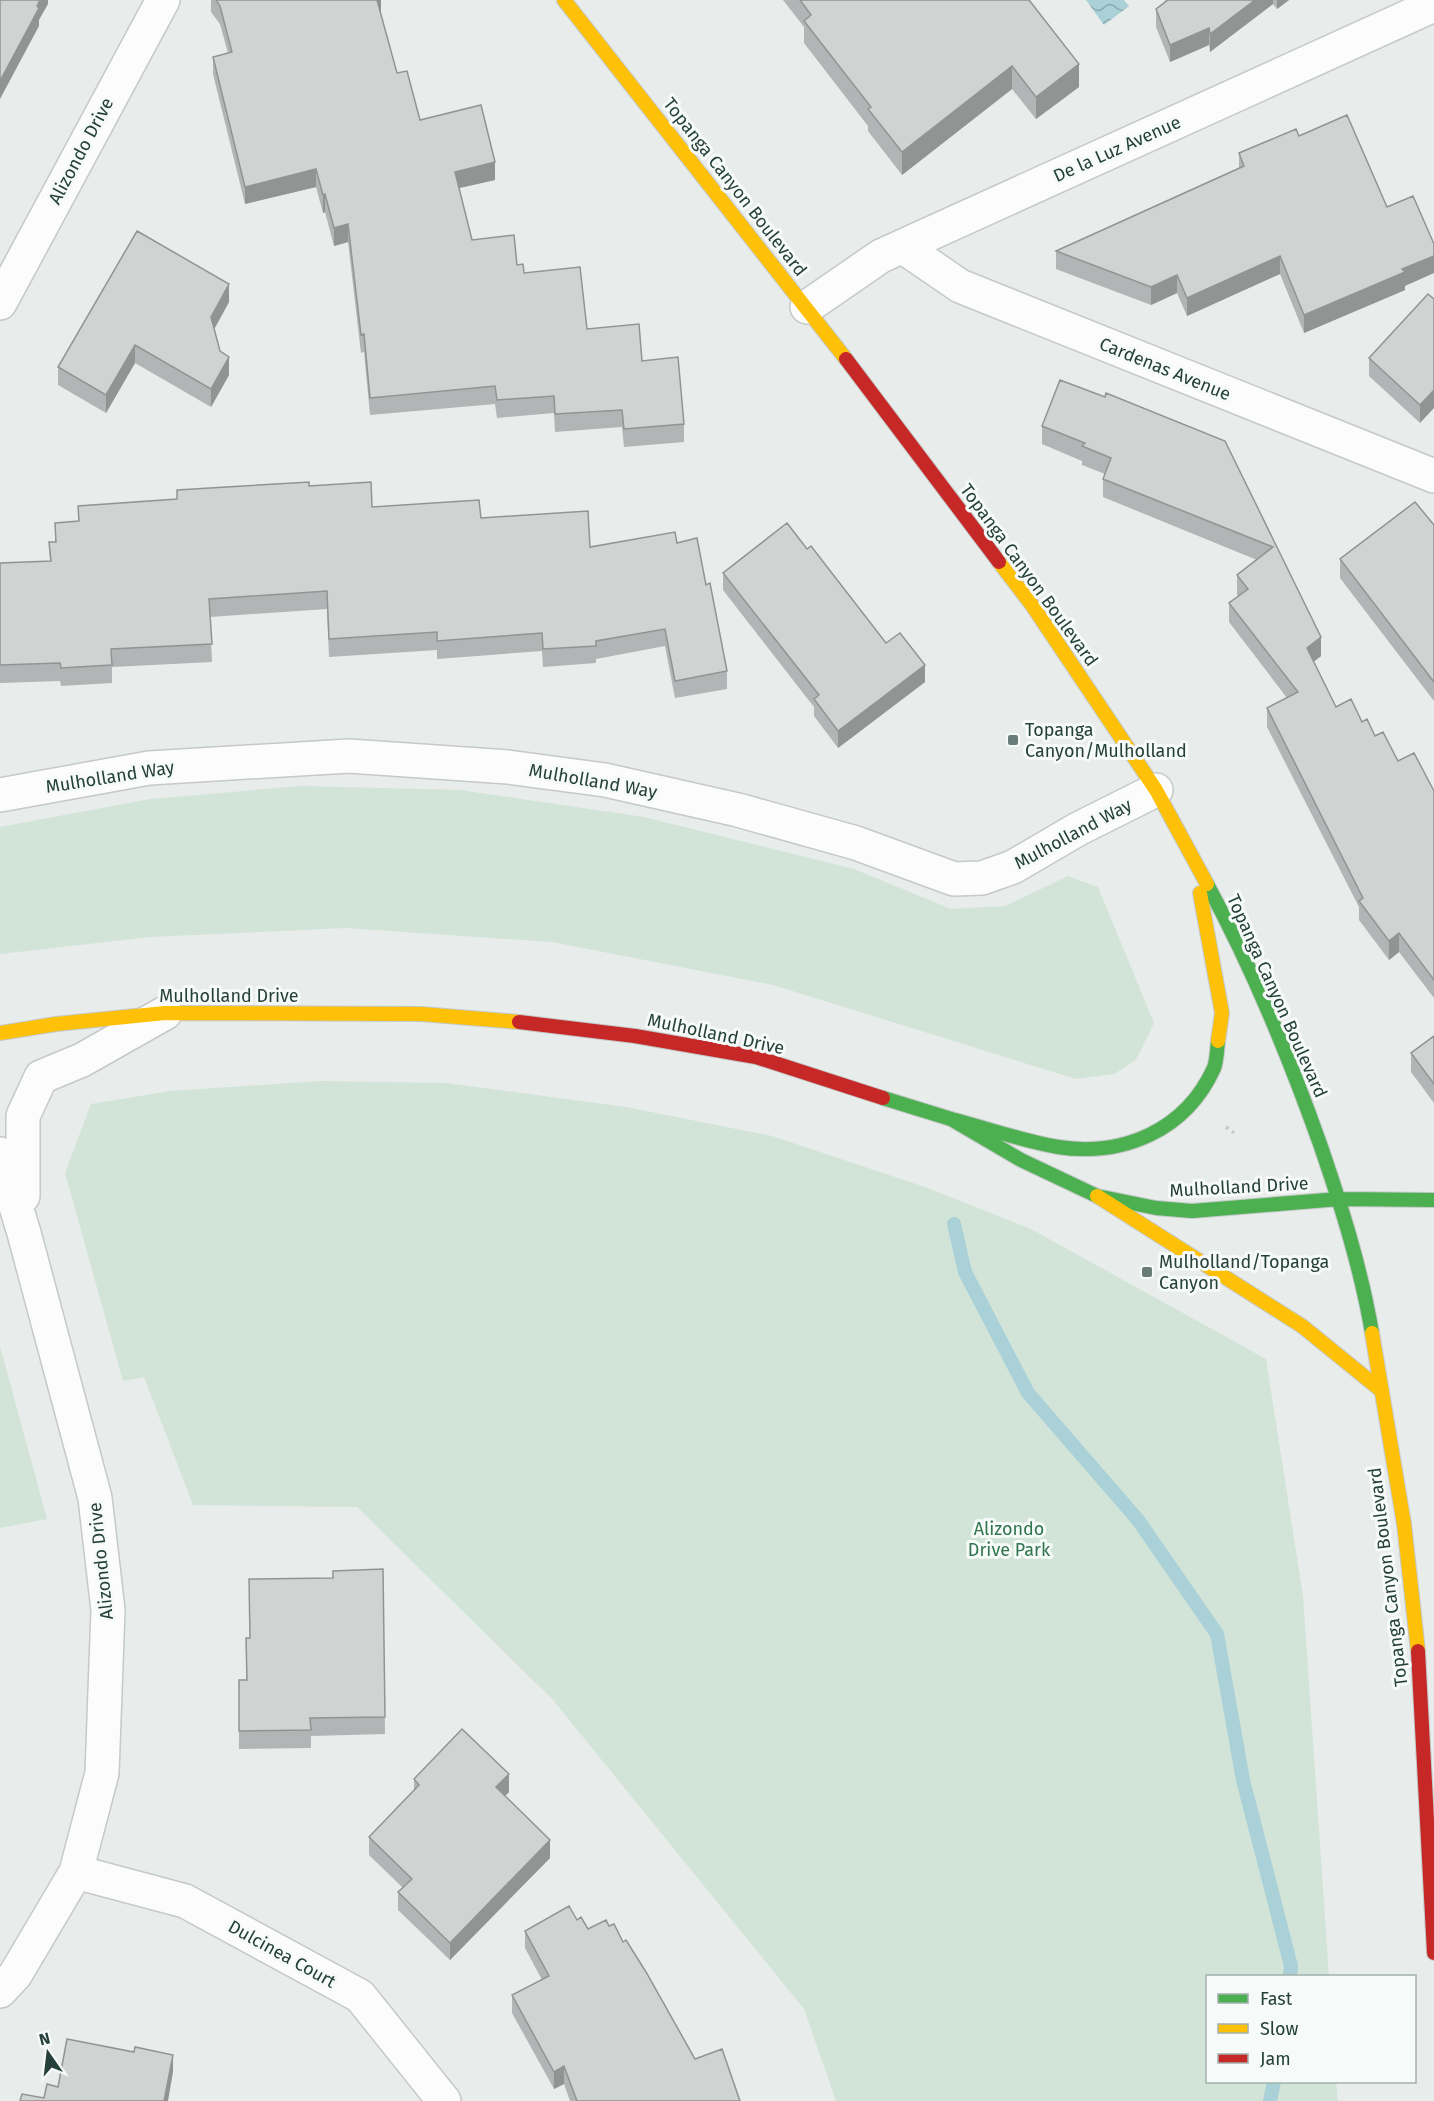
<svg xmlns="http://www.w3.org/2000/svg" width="1434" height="2101" font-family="'Fira Sans',sans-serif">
<defs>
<pattern id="water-waves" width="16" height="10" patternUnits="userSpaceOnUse" patternTransform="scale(1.5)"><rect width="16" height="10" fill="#aad0d8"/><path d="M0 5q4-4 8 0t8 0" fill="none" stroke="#8aaab0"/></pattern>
</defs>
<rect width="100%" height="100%" fill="#e8ecea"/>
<!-- green -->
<path fill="#d2e4d8" d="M302,786L460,790L644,817L854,869L951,909L1005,906L1068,876L1098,887L1154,1023L1136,1060L1114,1074L1076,1079L773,985L552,942L346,928L150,937L0,954V827L150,799Z
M321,1081L445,1083L626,1107L772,1136L925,1187L1031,1229L1266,1359L1303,1596L1329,1976H1208V2082H1336L1338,2101H836L804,2009L553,1700L357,1507L193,1505L144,1377L123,1381L65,1173L91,1104L170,1091Z
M0,1346L47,1519L0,1528Z"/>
<!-- water -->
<path fill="url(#water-waves)" d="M1086,0H1124L1129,6L1104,25Z"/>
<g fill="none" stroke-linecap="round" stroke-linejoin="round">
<!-- stream -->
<path stroke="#aad0d8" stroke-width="14" d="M954,1224L965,1272L1028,1393L1138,1520L1217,1634L1243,1780L1291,1966L1290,1976
M1270,2101L1274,2082"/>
<!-- street casing -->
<g stroke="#c5c9c7" stroke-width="36">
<path id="street" d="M903,247L960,286L1434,476
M0,303L163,0
M807,307L881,256L1434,5
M0,795L149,768L349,756L508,767L605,780L738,810L856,843L954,879L982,878L1013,867L1078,829L1156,790
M0,1154L24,1233L95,1498L108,1610L102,1773L76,1872L15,1975L0,1991
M23,1196V1116L41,1077L82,1060L165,1013
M76,1872L185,1901L360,1996L444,2101"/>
</g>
<!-- fast casing -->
<g stroke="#c3c9c7" stroke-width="16">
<path id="fast" d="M1207,884C1252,967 1288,1054 1320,1144C1341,1205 1361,1268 1372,1333
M883,1098L951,1119L1021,1160L1097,1196L1156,1208L1192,1211L1339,1199L1434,1200
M951,1119C986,1128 1023,1141 1058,1147C1124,1157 1186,1130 1214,1068C1217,1060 1217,1049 1218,1041"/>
</g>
<!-- slow casing -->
<g stroke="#c3c9c7" stroke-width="16">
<path id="slow" d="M564,0L846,359
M999,562L1032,605L1156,790L1207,884
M1200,893L1222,1013L1218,1041
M0,1033L56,1024L165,1013L421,1014L519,1022
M1097,1196L1302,1326L1382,1391
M1372,1333L1404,1524L1418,1651"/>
</g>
<!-- jam casing -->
<g stroke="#c3c9c7" stroke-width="16">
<path id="jam" d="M846,359L999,562
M519,1022L635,1036L756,1057L883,1098
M1418,1651L1434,1953"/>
</g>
<!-- path -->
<path stroke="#c6cecc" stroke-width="4" stroke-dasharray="3 4.5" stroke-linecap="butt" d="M1226,1127L1234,1133"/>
<!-- street -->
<use href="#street" stroke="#fcfcfc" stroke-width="33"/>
<!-- fast -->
<use href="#fast" stroke="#4caf50" stroke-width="14"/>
<!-- slow -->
<use href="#slow" stroke="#ffc107" stroke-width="14"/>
<!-- jam -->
<use href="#jam" stroke="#c62828" stroke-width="14"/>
</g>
<!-- wall -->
<path fill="#b2b5b5" d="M211,0H381L380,12L397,73L420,120L495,180L459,188L472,240L517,265L524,273L587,329L642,361L684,424V442L624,447L622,427L555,432L554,413L497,418L495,404L370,415L364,352L361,353L348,242L334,246L325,212L323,213L316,187L245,204L213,74V57L228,53L220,24L211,12Z
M783,0H1029L1079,87L1036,119L1012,89L902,175L868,131V126L804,43V27Z
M1166,0H1289L1277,9L1273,4L1210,52L1209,45L1170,62L1156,27V9Z
M1299,136L1405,286V290L1304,333L1280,274L1187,316L1177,293L1151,305L1056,269V251L1239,168V153Z
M1434,299L1420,423L1369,376V358Z
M229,302L214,329L220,351L229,375L211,407L135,363L106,413L58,385V367Z
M1105,397L1225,441L1321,656L1313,662L1336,707L1362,722L1398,761L1434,791V998L1399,952L1389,960L1359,920V907L1267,727V708L1287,698L1229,622V603L1238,596L1237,594V575L1257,560L1103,497V479L1105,474L1082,465V461L1042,444V426Z
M309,486L372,507L481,518L590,547L677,543L706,585L727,671V689L675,698L665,646L596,659V663L543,667L542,651L437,659V650L329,657L327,609L210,617L212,662L112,667V683L61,686L60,681L0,683V563L50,561L49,542H55V523L78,521V506L177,499Z
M1434,525V701L1340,578V559Z
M807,549L886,643L925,682L838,748L814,716V707L723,590V573Z
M1434,1036V1103L1411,1072V1053Z
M383,1569L385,1734L311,1736V1748L239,1749V1680H246L249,1638L333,1578Z
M414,1779L509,1792L505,1796L550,1858L450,1960L398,1910V1892L403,1888L369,1855V1837L414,1790Z
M577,1920L588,1929L609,1926L623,1942L695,2059L740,2101H570L564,2084L554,2089L512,2013V1995L542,1980L525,1948V1931Z"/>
<!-- shaded-wall -->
<path fill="#919493" d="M40,0H48V4L39,20V26L0,99V81Z
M376,0H381V12L376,15Z
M1255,0H1273V4L1210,52V34Z
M1277,0H1289L1277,9Z
M1209,28V45L1170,62V45Z
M1079,64V87L1036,119V97Z
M1012,66V89L902,175V152Z
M495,162V180L455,189V172Z
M316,169V187L245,204V187Z
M325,194V212L323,213V195Z
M348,224V242L334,246V228Z
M1280,256V274L1187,316V298Z
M1434,256V273L1405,286V290L1304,333V315L1402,269Z
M1177,275V293L1151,305V287Z
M229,284V302L211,335V317Z
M135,345V363L106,413V395Z
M229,357V375L211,407V389Z
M1434,390V408L1420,423V405Z
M1321,637V656L1307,667V648Z
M925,665V682L838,748V731Z
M1399,933V952L1389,960V941Z
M509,1774V1792L496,1805V1787Z
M550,1840V1858L450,1960V1943Z
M173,2055V2072L168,2101H164Z
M564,2066V2084L554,2089V2072Z"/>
<!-- building -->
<path fill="#cfd3d2" stroke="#919493" stroke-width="1.5" d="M0,0H40L37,6L39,8L0,81Z
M216,0H377L397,73L407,71L420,120L481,105L495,162L455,172L472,240L514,235L517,265L523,264L524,273L580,267L587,329L639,324L642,361L678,357L684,424L624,429L622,410L555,414L554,396L497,400L495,386L370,398L364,334L361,335L348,224L334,228L325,194L323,195L316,169L245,187L213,57L232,52L220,6Z
M800,0H1029L1079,64L1036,97L1012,66L902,152L868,109L871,107L804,21L811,15Z
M1168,0H1255L1210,34L1209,28L1170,45L1156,9Z
M1347,115L1387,207L1413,196L1434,244V256L1402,269L1405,272L1304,315L1280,256L1187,298L1177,275L1151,287L1056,251L1244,166L1239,153L1296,129L1299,136Z
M137,231L229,284L211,317L220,351L229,357L211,389L135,345L106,395L58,367Z
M1428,294L1434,299V390L1420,405L1369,358Z
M1060,380L1105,397L1106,393L1225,441L1321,637L1307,648L1336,707L1351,699L1362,722L1367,719L1375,736L1383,732L1398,761L1414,753L1434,791V980L1399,933L1389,941L1359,901L1363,898L1267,708L1298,692L1229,603L1248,589L1237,575L1273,547L1103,479L1111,458L1082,446L1085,443L1042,426Z
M309,482V486L371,482L372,507L479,500L481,518L588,511L590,547L675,532L677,543L697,538L706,585L710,583L727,671L675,681L665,629L596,641V646L543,649L542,633L437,641V632L329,639L327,591L209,599L212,644L111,649L112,665L61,668L60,663L0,665V563L51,561L49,542H56L55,523L79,521L78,506L177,499V490Z
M1415,502L1434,525V682L1340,559Z
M787,523L807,549L811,546L886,643L900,633L925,665L838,731L814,699L819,695L723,573Z
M1434,1036V1084L1411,1053Z
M383,1569L385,1717L310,1718L311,1730L239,1731V1680H247L246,1638H250L249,1579L333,1578V1571Z
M462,1729L509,1774L496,1787L550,1840L450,1943L398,1892L412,1879L369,1837L419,1785L414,1779Z
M569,1906L577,1920L581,1917L588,1929L606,1920L609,1926L614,1924L623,1942L626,1940L646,1972L695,2059L722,2049L740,2101H577L564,2066L554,2072L512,1995L549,1976L525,1931Z
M67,2039L134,2052L135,2047L173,2055L164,2101H20L22,2094L44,2098L47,2084L58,2087Z"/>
<!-- markers -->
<g fill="#697c78" stroke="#f6faf8" stroke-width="2">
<rect x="1007" y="734" width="12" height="12" rx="3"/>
<rect x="1141" y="1266" width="12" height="12" rx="3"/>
</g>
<g text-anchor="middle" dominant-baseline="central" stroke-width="6" stroke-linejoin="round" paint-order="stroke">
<!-- street labels -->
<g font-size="18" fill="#25403a" stroke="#f6faf8">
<text transform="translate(1117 149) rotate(-24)">De la Luz Avenue</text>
<text transform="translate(81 151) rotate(-62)">Alizondo Drive</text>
<text transform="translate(735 187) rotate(52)">Topanga Canyon Boulevard</text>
<text transform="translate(1165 369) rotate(22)">Cardenas Avenue</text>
<text transform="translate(1029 575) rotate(54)">Topanga Canyon Boulevard</text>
<text transform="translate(110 777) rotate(-9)">Mulholland Way</text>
<text transform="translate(593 781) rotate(10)">Mulholland Way</text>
<text transform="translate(1073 834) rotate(-28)">Mulholland Way</text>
<text x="229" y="996">Mulholland Drive</text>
<text transform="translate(1277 996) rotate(66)">Topanga Canyon Boulevard</text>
<text transform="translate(716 1034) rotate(12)">Mulholland Drive</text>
<text transform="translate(1239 1187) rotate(-3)">Mulholland Drive</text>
<text transform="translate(101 1561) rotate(-96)">Alizondo Drive</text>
<text transform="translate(1388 1577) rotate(-97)">Topanga Canyon Boulevard</text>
<text transform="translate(282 1954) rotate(29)">Dulcinea Court</text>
</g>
<!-- poi labels -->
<g font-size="18" fill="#25403a" stroke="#f6faf8" text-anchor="start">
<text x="1025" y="730">Topanga<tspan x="1025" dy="21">Canyon/Mulholland</tspan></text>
<text x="1159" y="1262">Mulholland/Topanga<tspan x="1159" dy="21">Canyon</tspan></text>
</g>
<!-- park labels -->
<g font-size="18" fill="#30754e" stroke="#f6faf8">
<text x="1009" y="1529">Alizondo<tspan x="1009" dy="21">Drive Park</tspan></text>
</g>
</g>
<!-- legend -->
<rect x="1206" y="1975" width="210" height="108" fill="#f6faf8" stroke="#a2b0ac" stroke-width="1.5"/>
<rect x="1218" y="1994" width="30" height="9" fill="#4caf50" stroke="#a2b0ac" stroke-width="1.5"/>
<text x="1260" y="2005" font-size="18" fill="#25403a">Fast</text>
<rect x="1218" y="2024" width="30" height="9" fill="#ffc107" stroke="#a2b0ac" stroke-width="1.5"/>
<text x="1260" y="2035" font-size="18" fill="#25403a">Slow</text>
<rect x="1218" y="2054" width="30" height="9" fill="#c62828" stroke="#a2b0ac" stroke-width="1.5"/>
<text x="1260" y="2065" font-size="18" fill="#25403a">Jam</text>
<!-- north arrow -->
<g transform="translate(48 2053) rotate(346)" stroke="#f6faf8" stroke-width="4.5" paint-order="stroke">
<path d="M0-4.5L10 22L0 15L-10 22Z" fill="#25403a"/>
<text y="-9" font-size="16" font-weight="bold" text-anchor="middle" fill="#25403a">N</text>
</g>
</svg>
